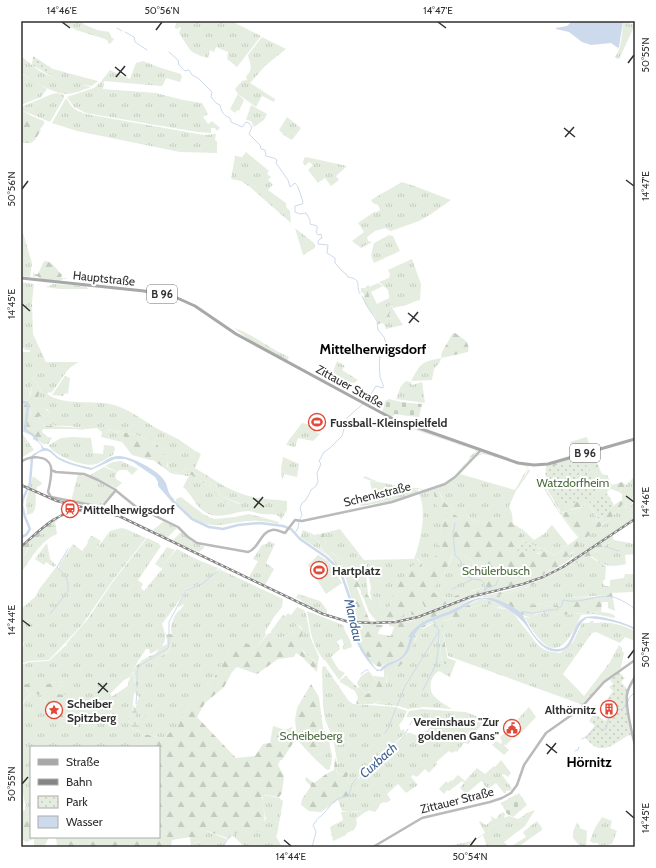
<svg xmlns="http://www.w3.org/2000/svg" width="656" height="868" font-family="Cabin,sans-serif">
<defs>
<pattern id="grass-tufts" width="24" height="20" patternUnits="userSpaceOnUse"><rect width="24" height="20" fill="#e4eddf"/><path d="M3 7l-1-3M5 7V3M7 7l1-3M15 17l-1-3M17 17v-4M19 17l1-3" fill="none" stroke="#c4ccc0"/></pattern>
<pattern id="forest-firs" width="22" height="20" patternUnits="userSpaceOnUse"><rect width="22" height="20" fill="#e4eddf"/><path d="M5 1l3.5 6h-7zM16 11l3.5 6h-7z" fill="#c4ccc0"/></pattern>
<pattern id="wetland-marsh" width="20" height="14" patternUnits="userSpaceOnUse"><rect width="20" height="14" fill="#e4eddf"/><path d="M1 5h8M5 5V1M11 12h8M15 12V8" fill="none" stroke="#c4ccc0"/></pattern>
<pattern id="cemetery-stones" width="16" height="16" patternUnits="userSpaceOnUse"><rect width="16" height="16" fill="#e4eddf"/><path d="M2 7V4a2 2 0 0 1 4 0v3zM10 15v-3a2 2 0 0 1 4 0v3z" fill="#c4ccc0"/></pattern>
<pattern id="park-dots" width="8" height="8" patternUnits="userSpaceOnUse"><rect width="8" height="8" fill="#e4eddf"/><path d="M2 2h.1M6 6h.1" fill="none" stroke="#c4ccc0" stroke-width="1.8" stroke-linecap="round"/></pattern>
</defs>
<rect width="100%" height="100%" fill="#fff"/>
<!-- grass -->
<path fill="url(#grass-tufts)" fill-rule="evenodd" d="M60,21H84L83,24L97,30L109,32L111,37L114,39L110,44L108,43V41L105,39L76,30Z
M177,21H231L261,36L237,67L227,59L228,52L216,47L214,52L210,50L208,58L204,57V55L203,57L194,53L190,50L179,33L181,28L179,27L178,29L175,28Z
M623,21H628V23L635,25L619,59H617L615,57C622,49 622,32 623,21Z
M262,37L286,49L266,65L250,83L275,99L274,102L262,96L256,107L238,94L244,100L239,111L237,110L235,113L230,109L238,94L235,89L242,81L247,80L246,76C255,69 249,63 248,55Z
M21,56L38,70L56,79L49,75L53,69L98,81L92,86L81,85L91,87C83,90 74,94 66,94C53,93 32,81 21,73Z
M143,61L161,68L181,74L182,77L180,82L166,78L163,85L161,86L104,81L103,89L156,93L183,100L202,103L208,114L203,117L208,124L212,121L220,128L217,131L215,128H211V133L197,132L86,113L74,107L67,97L94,88L102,81V80L110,70L130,79L136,63Z
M21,74L47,89L41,97L21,105Z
M57,93L64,95V98L50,122L21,110V107L52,94Z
M66,98L72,107L78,111L86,114L204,135L216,134L215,140L217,141V153L180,152L77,131L52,123Z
M251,105L267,114L264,120L254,127L251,121L246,120Z
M287,117L301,128L292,140L285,136L279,130Z
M246,152L269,171L267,174L271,177L268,180L273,184L268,190L286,203V207L290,211L291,223L250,187L241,181L231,179L235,156L242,157Z
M306,157L347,166L336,176L339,180L331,186L325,178L318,183L308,170L313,165L309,162L305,166L303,163L304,158Z
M402,182L417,187L451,200L431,214L419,221L391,231L385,228L375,231L367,237L368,241L372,242L361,248L352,241L364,232L358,223L374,212H377L380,210L378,205L373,203L371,200Z
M21,216L23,233L32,263L30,277L21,276Z
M295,228L314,243L315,248L303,255Z
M389,235L393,236L400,251L374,263L371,256L374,243Z
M412,259L421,284L420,300L416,301L404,306H402L393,308L391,304V305L377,313L371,304L368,291L365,288L369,285V287L378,283L383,286L371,292L377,304L389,298L390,302L388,290L379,282L389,278L390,274L388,270Z
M21,282L34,284L32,302L33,334L45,360L46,362H79C65,368 61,382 51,393L49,392L47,394C64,406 90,400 110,404C128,408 141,419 156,428C163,432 171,435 178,439C186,444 193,450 201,454L195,468C213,479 232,493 253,497C265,500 276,499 287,501V510L281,520C279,512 269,515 263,514C258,514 253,511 248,511C238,511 223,518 212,515C197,512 194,496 183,487L189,476H185L184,474L188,473L212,488L219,500L224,502L241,504L221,496L216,486L200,477L199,475L186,468L180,473L173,472V474C168,471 167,464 167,458L158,451V445L137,435L107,429V430L120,433L124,436L122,442L101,437L102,432L97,428L87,429L69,426L44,425L38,418L39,416L46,417L50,412L47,409L38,413L31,418L30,417C30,407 39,400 41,390L33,378C31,387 32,395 26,401L21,399V352H30V350H26L21,346Z
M52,284L86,286L88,289H60L45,287L52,285Z
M393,309L403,325L386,329L384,324L390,317L389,314Z
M234,328C253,334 270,349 289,357L287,361L248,339Z
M441,358L440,362L434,369L432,380L411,381C421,363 421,362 441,358Z
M337,361L345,366L342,370L358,380L354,383L351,382L349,386L339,381V379L335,377L336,374L333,372Z
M65,376L70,378L68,394L65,393L63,396L52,395Z
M406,381L411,382L412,385L422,382L425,403L396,399L401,386Z
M381,415L405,425L476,450L478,451L453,478L444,483L423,491L420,489H410L379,482L418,490V492L392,501L360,506L359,504L361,503V504L374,501L370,481L378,483L363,478L365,476L378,482L410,488H418L425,490L444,483L453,477L468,461L471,455L476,452L475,450L398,424Z
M302,423L316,426L315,432L320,434L313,441L298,438L295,447L286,445L289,440Z
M21,432L34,450L21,458Z
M73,437L91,438L93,453L103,454L104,445L114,446L115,449L113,455C109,457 100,463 96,464C85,468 55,456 49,446V445L61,438Z
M587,437L591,450L585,451L584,450L574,451L572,450L570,442Z
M483,452L529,466L522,480L529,469L530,471L516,491L509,506L512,514L513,524C502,515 492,520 480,523L465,515L458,517L454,514L453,509L445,503L439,491L447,516L440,531L444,547L442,554L425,574L421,571L422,564L417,558L414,560V565L408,571L404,580L394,590L388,614L384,616L372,601L370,593L371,588L366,563L365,564L368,594H366L356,578L340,559L328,550L326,547L324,533L340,529L364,560L414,559C421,542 427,510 419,494L445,484L477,455ZM482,454L488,455L528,467L515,490L460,474L476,457Z
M283,457L299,464L297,477L284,474L282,481L281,469Z
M121,461L138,469L132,475L127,470H119L118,472L105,466L113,462Z
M104,467L117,472L115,476L116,479L122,483L116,488L90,475Z
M536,473L560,512L561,509C570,511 581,509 588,503L598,520L603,518L599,522L596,520L591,523L587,524C579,517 573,510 562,512V515L579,537L586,538L589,536L596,528L602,526L611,518L623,504H625V508L630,509L632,504H635V518L574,558L573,557L558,562L557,561L573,553L579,538C568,527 541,487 536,473Z
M78,474L99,481L114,491L101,505L99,506L71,501Z
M33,476L42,483L41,485L37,487C34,497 38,505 33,513L27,515L26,500Z
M635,476V501L632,496L626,502H623L622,500V494L619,492Z
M181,497L203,514L211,518L215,519L235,517L249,514L279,522L278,524C269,522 259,520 250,521C226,522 215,532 192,517C186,514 182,507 176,502V499Z
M164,521L177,528L167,538L153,530Z
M55,523L57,534C40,541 31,559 21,573V558C27,554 27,550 30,545C36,536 47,529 55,523Z
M552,525L568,545L555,555L524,541L521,536L522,529L534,540L544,534Z
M121,528L126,529L146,538L113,580L82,625L49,660L29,661L21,664V652L24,644L22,641L21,642V609L35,597L40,588L57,566L59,570V565L73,544L82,551L88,543L87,542L91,536H93L101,541L96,550L110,531Z
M303,530L311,533L310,536L316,538L321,545L320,548L327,555L300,537Z
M181,532L191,541L205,547L199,552L172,541Z
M147,538L158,543L161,546L138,580L143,584L141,588L144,591L162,569V567L161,568L155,564L167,547L175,550L163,565L177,549L196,559L218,568L215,573L221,570L283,599L282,607L274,617L265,632L266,635L257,647L239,642C225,652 224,664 214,677C202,691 190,705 179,720V725L164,738L143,734L139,747H31V811H30C21,803 24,787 24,776L23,807H21V712L32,693L42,695L40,699C53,701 57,712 64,721L62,724L71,714L74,702L56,693L63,683L62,681L48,684H25L23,686L30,693L23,703L21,709V665L29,662L49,661L65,646H67L66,644L87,620L114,580ZM200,584L187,590L177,606L179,607L184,604C181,611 179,609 176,614C172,620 169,631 173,637C172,641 172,645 170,649C164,658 145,661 141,668C139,673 140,680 137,686L135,683L133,672L128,682V686L111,697L110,694L124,680L130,677L138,661L146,649H149L150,654C166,646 168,641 162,624C170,613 179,602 186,589ZM134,692L139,697L135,709L134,722L141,721L142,730L134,731L128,719L132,712Z
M614,540L635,544V554L625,555L626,564C614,567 598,568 595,553L596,551Z
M269,541L275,544L266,563L274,569L265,585L249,577L258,561L253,559L262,545L266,544Z
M47,543L50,559L56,565L54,567L46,562L44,565L35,559Z
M454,551H458L473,562L472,574L467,576L484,584L483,587L448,599L429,591C442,581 449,566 454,551Z
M589,556L606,567L605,580H603V583L605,586H610V580L624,578L625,574H635V588L633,592L610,593L609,595L567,598L557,605L552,607L544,606L557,599C551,600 545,603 539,604C522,608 511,603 497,596L498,594C504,593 510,593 516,591C542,583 565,568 589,556Z
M298,594L320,601L327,610V614L304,604L301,600L296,598Z
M422,602L425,608L432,610L411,618L394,621L409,609L420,613L416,607Z
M488,603L497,608L507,609L514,614L537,644C544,651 551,652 560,653L573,642L582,623H589L591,621H594L593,623C607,621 622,624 635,631V641L625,637L620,643L596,632L592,633L563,674L584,696L610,662L619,645L622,648V651L624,653L621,668L605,680L583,705L448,656L443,632V621L452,619L466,609Z
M297,607L304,610L306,614L311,639L319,657L318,662C311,660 299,649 299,641C299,638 302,632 302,628L297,624L293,630L292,634L285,636L281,638L273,636L271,631L283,615L285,616L288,613L291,615Z
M307,611L343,625C345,633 352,641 352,647L344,650L342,648L344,645L342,639L337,641L340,649L331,657L339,670L345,673L339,680L325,660H324C318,653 313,643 311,633C309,626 309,618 307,611Z
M592,611L609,613L614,615L615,618L594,614L581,615C563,658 548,659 525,618L526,617L529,618L539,613H553L559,615L590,613Z
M434,623L438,629L442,662L448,658L456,661L450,677L439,671C431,675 427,689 434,696C438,701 446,705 452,709L425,707L408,709L398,706L375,704L379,702L387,681V670L397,668L416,639L419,631Z
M325,666L348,700L353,704L395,707L407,711L403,720L399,725L401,731L404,729L405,733L381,758L364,769L352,783H349L346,779L349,771H347L341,775L336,772L338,765L333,739L325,719L323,706L322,667Z
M369,671L378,683L376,687L366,694L359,687L357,683L361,676Z
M529,707L536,717L521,733L518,730L522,725L517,720Z
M421,709L466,712L490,722H486L473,733L472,737L469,744L464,743L457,752L456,751L452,753L449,751L436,762L437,764L429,773L425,769L417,777L413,775L411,777L418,785L406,793L398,784L387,794L391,800L386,803L384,802L380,804L379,807L375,812L368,810L367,812L342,811L338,800H343L349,797L358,779L364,772L383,760L407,733H410L421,737L422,735L424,738H429L432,734L423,732L428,730L430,725L416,717H406L409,711Z
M505,733L512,739L506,745L505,744L504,745L509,750L504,755L492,745L496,741L501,744L502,742L500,737Z
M330,747C332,754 333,763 329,770H327L314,758Z
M501,760L511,773L508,777L504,774L502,775L511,787L512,790L506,791V793H504L496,783L489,788H486L482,781L480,782L466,794L460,788L464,783L462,781L449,791L447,790L444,794L439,789L446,781L448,783L451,780L452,781L458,775L465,781L477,768L485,774L494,766L495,767Z
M263,795L280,798V799L283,801L277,835L276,836L282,847H245L232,835L240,830L255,832L266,819L262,804Z
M535,810L525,826L504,842L508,847H487L483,835L465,847H443L472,841L485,833L479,822L480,821L486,825L492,820L490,816L496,819L500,814L504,812L505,815L504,818L509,816L518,819L525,815L524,814Z
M355,811L365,812L356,819L357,824L354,830L347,833L346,835L333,841L330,827L343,820L341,812Z
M602,817L612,821L610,828L617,831L612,844L599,846L598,843H593L590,841L595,828Z
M537,821L542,828V830L518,847H510L526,837L523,832Z
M577,822L580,828L587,831L586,847H581L573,838V832Z
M201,829L227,839L223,847H202L194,843L200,842Z"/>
<!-- forest -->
<path fill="url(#forest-firs)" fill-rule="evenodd" d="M21,110L32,116L44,121V124L40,129L41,130L35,140L31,143H21Z
M45,261C52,261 57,270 62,275L61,278H66V279H63L60,281L40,279L37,276L33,277V272L35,274H38L43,263Z
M361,288H365L368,291L371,304L377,312L391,305L393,309L389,314L390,317L384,324L382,323L378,324C377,312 362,309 364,294L361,292Z
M453,333H455C462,338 471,342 468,352L441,358L442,352Z
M29,376L33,378L41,390L37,400L41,406L40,408L34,405L30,413V417L35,415L43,408L50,412L46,417L39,416L38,418L44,425L50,426L52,423L55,426L83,428L85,430C81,430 77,429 72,429C62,429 54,429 43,429L42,432L48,437H49L52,438L48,444H43L38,440H33V436L21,431V399L26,401L31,394L32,383L29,380Z
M107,429L137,435L158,445V451L167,458V466L171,473L153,460H150L132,455L122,442L124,436L120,433L107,430Z
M592,453L602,474L607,475L612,485L622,482L626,485L619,492L611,489L608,490L607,493C593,501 578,511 562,510L561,512L536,471L542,480L545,481L548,489L546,465Z
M186,468L199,475L200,477L216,486L221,496L241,505L224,502L219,500L212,488L188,473L185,474L184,475L173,474V472L180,473Z
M438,491L445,503L453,509L454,514L458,517L465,515L480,523C488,521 497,517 506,519C508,520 519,528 522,529L521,533L523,539L517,551L525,550L538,554L543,550L555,555L579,537L561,513C572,509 579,517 587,523H591L596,520L599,522L603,518L598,520V519C608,514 613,504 622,500L626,502L632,496L633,499L630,509L626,510L625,504H623L611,518L586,538L587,539L583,541L579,538C580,552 568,555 558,561L573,557C541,582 507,586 469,596C457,599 444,605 432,610L425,608L422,602L417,607L420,613L415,615H412L409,610C398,620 392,622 377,622L369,612L364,599L361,594V591L358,586L357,588L370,622H356L355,610L346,579L342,570L320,547L321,545L316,538L310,536L311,533L314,535L324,533C325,537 325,544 327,548C330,553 337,556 341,560C357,578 368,598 384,615L388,614L394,590L400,580H404V575L414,565V560L416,558L422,564L421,571L425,574L434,562V557L442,554L444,547L437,545V541L441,537L440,531L447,516C437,508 435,505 434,492ZM454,551H458L473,562L472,574L466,576L473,583H482L483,584V587L473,591H467L448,599L430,591C445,577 446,570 454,551Z
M59,517C53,529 38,534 30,545C26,551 27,553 21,558V549L44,527Z
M612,536L614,540L596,551L595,553L597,559L607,567H606C599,564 595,556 588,556L573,565L540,582L516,591L497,595C511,603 524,608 540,604C546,602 552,600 558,598L545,606L552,607L557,605L558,602L561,598L593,597L609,595L610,593H612L615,611L608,608V602H602L601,612L592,611L590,613C580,613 571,614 561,615C552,615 543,610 535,614L534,618C525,619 502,600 490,598C484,597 477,597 472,599C466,601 461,605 456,608C443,615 422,618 413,631C408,638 409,649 402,656C396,662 387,662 380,667C365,663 356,639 356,624L384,625L379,630L378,634L391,636L394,627L389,626V624L411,621L465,600L514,589L538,581L565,567Z
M480,599L491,600L507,609L499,607L497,608L488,603L466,609V615L443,621V632L448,661L446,664L442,662L439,636L438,629L434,623C410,627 416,659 396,668C394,670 390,670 387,670C387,679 386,699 376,703C371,705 363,704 357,704L356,702L358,698L355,691L340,682V680L346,676L358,688L359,687L366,694L369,693L372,688L376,687L378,683L373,676L384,677V668L405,656L413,636L417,629L422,626L456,611Z
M297,624L303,631L299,642L303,652L314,661L318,662L317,672L301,656L296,653L294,657L278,659L257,674L237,667L232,672L224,687L205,703L197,717L236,758L255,756L263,744L270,743L273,726L285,730L292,727L295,740L282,760H280L278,765L284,776L282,793L279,797L265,795L262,797C262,813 269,815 260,832H253L245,838L240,831L233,835L230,839L201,829V831L206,837L202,841L194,843L202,847H191L190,837L172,840L171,847H132V845L115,847H57L56,837H159V747H139L143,734L164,738L178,725V720L201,692L215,676L231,648L239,641L257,647L268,634L272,632L273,636L281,638L285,636L292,634L293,630Z
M165,631L166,634H171L174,637L171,647L168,651L156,660L143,666L141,669L138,685L136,686L133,670L142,660L156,653L159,648L167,644V641Z
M62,681L63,683L56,693L61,695L68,693C79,703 70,716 63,725L62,723L64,721C56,714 58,708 47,703L46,700H40L42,695L32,693L21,712L23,704L30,693L23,686V683L25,684H48Z
M311,684L319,697L323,728L329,739L330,747L314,758L300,743L297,738L295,720L297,708Z
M335,757L338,765L336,772L341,775L347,771L349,772L346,779L349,783H352L356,778L358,779L349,797L343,800H338L321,812L309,811L301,805L302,799L311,786L305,780L306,777L314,783L326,774L334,770Z
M25,806L31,811V837H49L44,847H34V839L26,842L21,839V811L25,810Z"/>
<!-- wetland -->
<path fill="url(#wetland-marsh)" d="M133,705L137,711L134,722L141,721L154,706L155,707L142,720V730L134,731L128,719L132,712Z"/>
<!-- cemetery -->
<path fill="url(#cemetery-stones)" d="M389,399L401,402L422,404L419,417L408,416L395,414L392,417L382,413L385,401Z
M519,793L527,805L513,817L507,814L501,803Z"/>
<!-- park -->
<path fill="url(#park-dots)" d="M33,56L53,69L49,75L32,65Z
M582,460L601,485L595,497L563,506C548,490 544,489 546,467Z
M607,493L614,505L605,515L598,519L588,503Z
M523,539L524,541L543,550C535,556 532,554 525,550L520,554L517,551Z
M619,672L625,678L621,682L627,689L625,699L631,736L629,735C611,745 601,758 585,737L595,726L589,721L594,713L605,721L615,709L605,702L613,691L609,687L613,684L610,680Z"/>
<!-- pitch -->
<path fill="#e4eddf" d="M318,555L328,561L342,583L326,594L308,565Z"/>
<!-- water -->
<path fill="#ccdaec" d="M572,21H623L619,47L618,48L611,43L591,45L582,42L569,32L556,29V28L567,26Z
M41,446H42L44,448C52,448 54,455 60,458C70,463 82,466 92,468C101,465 108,456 118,456C129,455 158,470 164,480C169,487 166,492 174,499L172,502L158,486V482L155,477L133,462L125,459H115L91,470C80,467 69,465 60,460C55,458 52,452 47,451C41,450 34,455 32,460L30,461L32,455L42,449Z
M479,598C483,598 487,598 491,598C498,599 517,608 521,613C524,615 524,618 526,621C532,633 541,648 556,649C573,651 571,626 582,619C592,611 625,623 635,628V630C621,622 603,619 587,618C574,626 576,647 561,651C542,655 534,635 524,623C517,614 492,597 480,599C472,601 463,608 455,612C444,617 432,620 422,626C411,634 413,647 405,656C399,663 387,664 382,671H377C364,658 353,642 353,623L356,624C356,642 366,655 376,669L380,670C385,661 395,663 402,656C409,649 408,638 413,630C422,619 441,615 454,609C462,605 469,600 479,598Z"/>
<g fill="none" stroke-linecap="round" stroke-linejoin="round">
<!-- stream -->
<path stroke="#ccdaec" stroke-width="1" d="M117,28L122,31
M125,32L134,37L135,42L147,50
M169,52L178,60L179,65L185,71L189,70L192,75L198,78L212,92L211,97L216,103L220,105C221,111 224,116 230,118L231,122L242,127L246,122L249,123L252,127L249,134L260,145L261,149L265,150L266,156L274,158L277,160L276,163L288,180L290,187L295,183L298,187L303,202L302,204L295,206V212L300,214L306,213L310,220V224L317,226V230L316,232L318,235L321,234L322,238L320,239L318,241V244L328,245L327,253L335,258V263L342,271L346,274L348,277C363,280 355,284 360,294
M362,296L367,306L377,321L378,330L384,337L386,343L383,347
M37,440L42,446
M300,519L302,515L300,508L302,503L306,500L311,490L316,486L318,482L317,473L321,464L319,461L324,452L330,448L342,436L347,418L366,401L365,396L366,395L371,394L376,386L383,388C384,383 380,380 380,376C379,368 379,358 381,350
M455,523L453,534L455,555L461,561L463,571L466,575L472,579L481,580L484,583L485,589
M295,533L298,528L299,522
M606,547L619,551
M452,589L471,580
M485,597V589L496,585L498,580
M522,612C526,611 530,614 534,613C542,612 549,609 557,610L558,607L560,608L562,605L563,600C582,605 598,593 613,597C620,599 629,604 635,609
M50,614L68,591V584L66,577L57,567L68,549
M361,674L366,670H368
M407,683L439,631
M137,688V672L139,666L168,648L169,642V622L186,590L202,584L220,569
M423,690L436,664L438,651L439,631L433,619
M628,702L629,698L635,692
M136,704L137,691
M397,706L406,684
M617,710L623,709L626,704
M413,720L414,715
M410,725L412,721
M385,733L388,729L396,708
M582,739L588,736L596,726L603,730L606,729C608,721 609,714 616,710
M575,751L578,750L579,747
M316,822C317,817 320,818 323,814C334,803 331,799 349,796L352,784L365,769L384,757L403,737L408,729
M313,826L315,822
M223,847L230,835
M312,847L316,832L314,827"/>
<!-- river -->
<path stroke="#ccdaec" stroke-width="2.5" d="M21,401L26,403L28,406L25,430L33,435L37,440
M171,499L192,519L209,527L223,529L238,525L260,523L283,526L291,529L300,539L326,557L340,570L354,610L355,626
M21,537L26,535L30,529L25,517L22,505L23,499L30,483L32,458"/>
<!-- secondary -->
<path stroke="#bababa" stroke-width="2.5" d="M21,462C29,456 48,454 51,467C52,476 50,484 48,492L51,497L101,507
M51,470L56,472L84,474L98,480L114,489L135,506L178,527L188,537L197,543L248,552C259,549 260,532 272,530C277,529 281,532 285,533L295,520L302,521L392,502L445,484L455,477L481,450
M100,509L116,490
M635,677C632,682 628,688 627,694C625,704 632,734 635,745
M373,847L422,818L490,802L502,798L511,793L517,785L524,765L546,733L580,709L604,682L635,660"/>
<!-- primary -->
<path stroke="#a8a8a8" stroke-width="3" d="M21,278L144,291L175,297L195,306L236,334L393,419L518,463L534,465L548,464L635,439"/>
<!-- rail casing -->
<g stroke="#858585" stroke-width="2.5">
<path id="rail" d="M21,485L57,501L119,516L323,614L349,622L373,623L396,622L418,617L470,597L523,584L543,577L563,567L635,519
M21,547C40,530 58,510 85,510"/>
</g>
<!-- rail -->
<use href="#rail" stroke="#fff" stroke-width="1" stroke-dasharray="3" stroke-linecap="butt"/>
</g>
<!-- ticks -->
<path fill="none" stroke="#303030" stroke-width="1.5" d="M62,22L70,28M438,22L446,28M156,30L162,22M628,63L634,55M115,67L126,76M116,77L125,66M564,128L575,137M565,137L574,127M626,180L634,186M22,189L28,181M22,304L30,311M408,313L419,322M409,323L418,312M626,496L634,502M253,498L264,507M254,508L263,497M22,620L30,626M628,658L634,650M98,683L108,692M98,693L107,683M546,744L557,753M547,754L556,743M22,784L28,777M626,811L634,818M284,840L291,846M470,846L476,838"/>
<!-- icons -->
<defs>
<g id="stadium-ring" transform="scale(0.9)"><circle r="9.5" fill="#fff" stroke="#e14a39" stroke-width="1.5"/><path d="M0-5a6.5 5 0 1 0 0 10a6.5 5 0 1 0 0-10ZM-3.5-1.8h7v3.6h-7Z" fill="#e14a39"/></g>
<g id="station-ring" transform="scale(0.9)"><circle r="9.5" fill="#fff" stroke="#e14a39" stroke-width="1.5"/><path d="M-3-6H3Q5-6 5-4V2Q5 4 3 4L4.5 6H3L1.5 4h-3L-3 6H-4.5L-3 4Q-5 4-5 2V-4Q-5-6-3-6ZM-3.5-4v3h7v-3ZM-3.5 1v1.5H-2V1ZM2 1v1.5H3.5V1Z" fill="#e14a39"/></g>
<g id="building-ring" transform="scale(0.9)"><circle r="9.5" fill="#fff" stroke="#e14a39" stroke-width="1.5"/><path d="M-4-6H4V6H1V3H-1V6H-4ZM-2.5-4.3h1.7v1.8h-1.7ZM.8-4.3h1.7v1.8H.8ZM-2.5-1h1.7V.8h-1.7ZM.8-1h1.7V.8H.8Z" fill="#e14a39"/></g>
<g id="sight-ring" transform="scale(0.9)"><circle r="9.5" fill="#fff" stroke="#e14a39" stroke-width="1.5"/><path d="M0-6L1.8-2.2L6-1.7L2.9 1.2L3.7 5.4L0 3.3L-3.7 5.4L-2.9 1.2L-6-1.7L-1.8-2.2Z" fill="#e14a39"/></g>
<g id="civic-ring" transform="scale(0.9)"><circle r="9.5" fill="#fff" stroke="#e14a39" stroke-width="1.5"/><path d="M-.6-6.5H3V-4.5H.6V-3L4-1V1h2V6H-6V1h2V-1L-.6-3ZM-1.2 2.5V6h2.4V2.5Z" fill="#e14a39"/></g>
</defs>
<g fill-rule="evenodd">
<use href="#stadium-ring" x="317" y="422"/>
<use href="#station-ring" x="70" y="509"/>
<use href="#stadium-ring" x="319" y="570"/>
<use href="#building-ring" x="609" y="709"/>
<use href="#sight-ring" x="54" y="710"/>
<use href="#civic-ring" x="512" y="728"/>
</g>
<g text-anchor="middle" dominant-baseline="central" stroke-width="4" stroke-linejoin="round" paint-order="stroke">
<!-- shield labels -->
<g fill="#fff" stroke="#6e6e6e" stroke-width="1">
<rect x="147" y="285" width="30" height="18" rx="3"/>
<rect x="570" y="444" width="30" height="18" rx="3"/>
</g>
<g font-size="11" font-weight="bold" fill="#303030">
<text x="162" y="294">B 96</text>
<text x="585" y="453">B 96</text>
</g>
<!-- street labels -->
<g font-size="12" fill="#303030" stroke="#fff">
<text transform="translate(104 278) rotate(6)">Hauptstraße</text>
<text transform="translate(350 386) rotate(29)">Zittauer Straße</text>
<text transform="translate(377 494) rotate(-14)">Schenkstraße</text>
<text transform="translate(457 800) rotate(-14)">Zittauer Straße</text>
</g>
<!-- poi labels -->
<g font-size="12" font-weight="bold" fill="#303030" stroke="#fff" text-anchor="start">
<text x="330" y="422">Fussball-Kleinspielfeld</text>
<text x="83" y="509">Mittelherwigsdorf</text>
<text x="332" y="570">Hartplatz</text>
<text x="67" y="703">Scheiber<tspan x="67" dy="14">Spitzberg</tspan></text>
<text x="596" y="709" text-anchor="end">Althörnitz</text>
<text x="499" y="721" text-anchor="end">Vereinshaus "Zur<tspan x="499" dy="14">goldenen Gans"</tspan></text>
</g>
<!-- park labels -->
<g font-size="12" fill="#4c6b3e" stroke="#fff">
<text x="573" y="482">Watzdorfheim</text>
<text x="496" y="570">Schülerbusch</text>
<text x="311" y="735">Scheibeberg</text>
</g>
<!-- water labels -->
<g font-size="13" font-style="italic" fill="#406391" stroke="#fff">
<text transform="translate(354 620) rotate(77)">Mandau</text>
<text transform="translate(378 760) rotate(-42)">Cuxbach</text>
</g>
<!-- quarter labels -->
<g font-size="14" font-weight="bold" fill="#000" stroke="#fff">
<text x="373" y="349">Mittelherwigsdorf</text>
<text x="589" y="762">Hörnitz</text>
</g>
</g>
<!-- border -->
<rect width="656" height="868" fill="none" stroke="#ffffff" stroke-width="44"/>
<!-- legend -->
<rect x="30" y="746" width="130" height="92" fill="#ffffff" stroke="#acacac"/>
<rect x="38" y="759" width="20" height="6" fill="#a8a8a8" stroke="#acacac"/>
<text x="66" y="766" font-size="12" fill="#303030">Straße</text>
<rect x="38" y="779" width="20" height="6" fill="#858585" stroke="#acacac"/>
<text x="66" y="786" font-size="12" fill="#303030">Bahn</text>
<rect x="38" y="796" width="20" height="12" fill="url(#park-dots)" stroke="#acacac"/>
<text x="66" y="806" font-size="12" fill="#303030">Park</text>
<rect x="38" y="816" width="20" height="12" fill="#ccdaec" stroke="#acacac"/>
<text x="66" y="826" font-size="12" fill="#303030">Wasser</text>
<rect x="22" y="22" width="612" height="824" fill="none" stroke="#303030" stroke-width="1.5"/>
<g font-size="10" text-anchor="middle" fill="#303030">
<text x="62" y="14">14°46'E</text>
<text x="162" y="14">50°56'N</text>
<text x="438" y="14">14°47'E</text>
<text transform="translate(645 55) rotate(-90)" y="4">50°55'N</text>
<text transform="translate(645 186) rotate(-90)" y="4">14°47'E</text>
<text transform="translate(11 189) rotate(-90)" y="4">50°56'N</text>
<text transform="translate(11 304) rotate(-90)" y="4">14°45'E</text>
<text transform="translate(645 502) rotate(-90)" y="4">14°46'E</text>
<text transform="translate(11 620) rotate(-90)" y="4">14°44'E</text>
<text transform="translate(645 650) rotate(-90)" y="4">50°54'N</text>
<text transform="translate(11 784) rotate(-90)" y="4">50°55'N</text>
<text transform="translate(645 818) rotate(-90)" y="4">14°45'E</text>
<text x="291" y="860">14°44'E</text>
<text x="470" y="860">50°54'N</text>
</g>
</svg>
